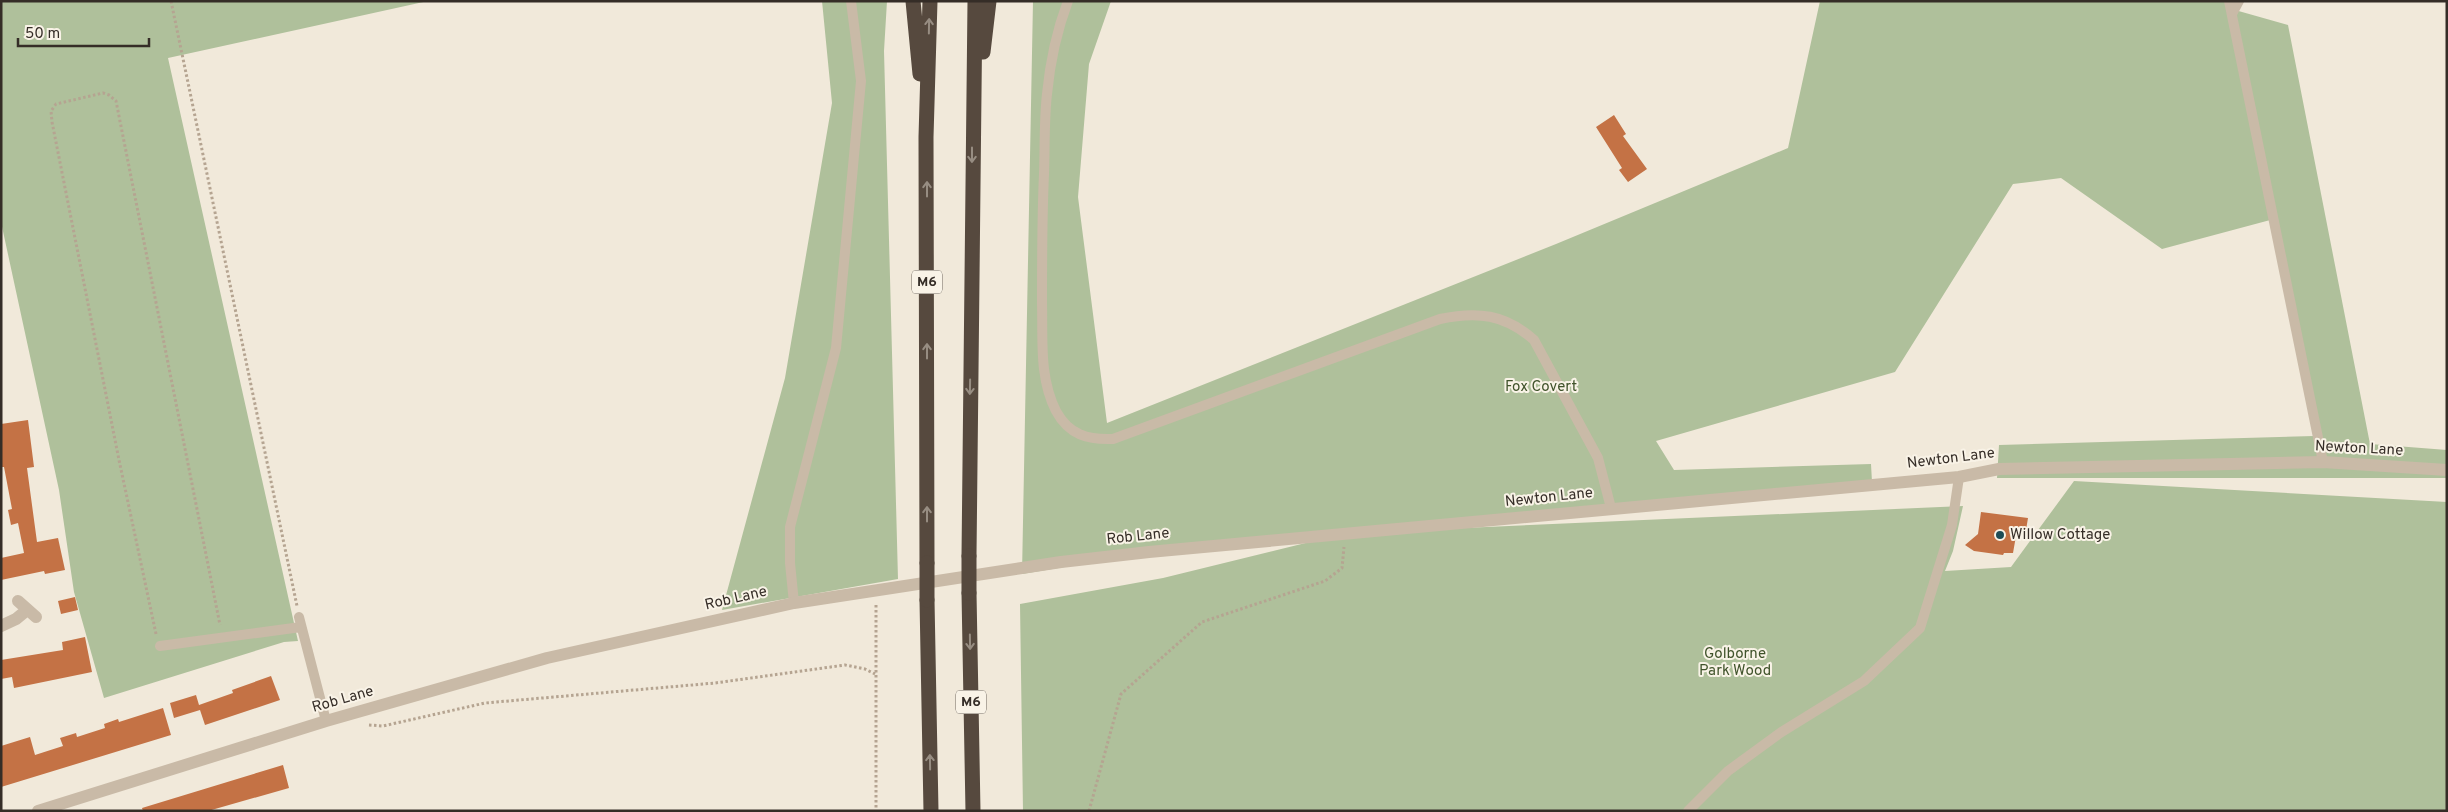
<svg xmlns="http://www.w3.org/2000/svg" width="2448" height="812" font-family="Overpass,sans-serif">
<rect width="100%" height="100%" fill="#f1e9da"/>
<!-- green -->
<path fill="#afc09b" d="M1,1H428L168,58L298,641L284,642L104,698L74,592L59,490L1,222Z
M822,1H887L884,51L898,579L722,610L785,378L832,103Z
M1033,1H1111L1089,64L1078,197L1107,423L1556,244L1788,148L1820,1H2235V10L2288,25L2370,444L2447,450V478H1997L1999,445L2314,436L2274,219L2162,249L2061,178L2013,184L1895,372L1656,441L1674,470L1871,464L1872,482L1373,532L1963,506L1953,551L1945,571L2011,567L2074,481L2447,502V811H1023L1020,604L1163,578L1334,536L1150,553L1022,574Z"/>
<!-- building -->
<path fill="#c47245" d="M1614,115L1626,134L1623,136L1647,169L1628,182L1619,170L1622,168L1596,127Z
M28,420L34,467L27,468L37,542L58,538L65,570L45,574L44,571L1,580V558L24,553L18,523L11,525L8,510L12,509L4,467H1V424Z
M1981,512L2028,518L2025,536H2016L2013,553H2004L2003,555L1974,551L1965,545L1978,534Z
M75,597L78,610L61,614L58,601Z
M85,637L92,672L14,688L12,677L1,679V660L63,650L62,642Z
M271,676L280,700L205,725L200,710L174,718L170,703L196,695L199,705L233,693L232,690Z
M163,708L171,735L1,787V746L30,737L35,755L63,746L60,738L76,733L77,737L105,728L104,724L118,719L119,722Z
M283,765L289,788L208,811H143L142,808Z"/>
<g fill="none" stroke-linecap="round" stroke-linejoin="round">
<!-- path -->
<path stroke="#b5a491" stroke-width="3" stroke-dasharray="2.5 2.5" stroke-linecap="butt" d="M171,1L297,606
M876,605V811
M156,634L119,460L52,122L51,111L56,104L103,93L109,95L116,101L220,625
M369,725L383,726L485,703L715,683L845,665L865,669L875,674
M1089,811L1121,694L1202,622L1325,581L1342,568L1344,547"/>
<!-- service -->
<path stroke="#c9baa7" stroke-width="10" d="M1068,1C1057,30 1050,63 1047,94C1044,120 1045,147 1044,174C1042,217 1042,260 1042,303C1043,339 1039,378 1056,411C1069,435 1088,440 1113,439L1440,319C1477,311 1505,314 1534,340L1598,458L1611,508
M2229,1L2323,462
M2232,14L2239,1
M794,603L790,563V527L836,348L861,81L851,1
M299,617L326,721
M160,646L301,627
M1688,811L1728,771L1780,733L1864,681L1920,628L1952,525L1959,477"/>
<!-- minor -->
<path stroke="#c9baa7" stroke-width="12" d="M18,601L36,617
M1,626L16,619L27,610"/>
<!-- tertiary -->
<path stroke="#c9baa7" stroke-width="12" d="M38,811L326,721L547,658L794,603L1061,562L1149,552L1959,477L1999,469L2323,462L2447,470"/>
<!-- motorway -->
<path stroke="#56493e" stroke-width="15" d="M913,1L920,74
M983,52L989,1
M969,556L975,1
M927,563L926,137L930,1
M969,593L973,811
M927,600L931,811"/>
<!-- motorway-bridge -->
<path stroke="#56493e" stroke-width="15" d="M969,556V593
M927,600V563"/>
</g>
<!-- one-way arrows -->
<defs><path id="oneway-shaft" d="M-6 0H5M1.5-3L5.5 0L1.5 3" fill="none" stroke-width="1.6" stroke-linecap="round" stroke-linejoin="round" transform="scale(1.25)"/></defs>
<g stroke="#978d82">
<use href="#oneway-shaft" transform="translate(929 26) rotate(-89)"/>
<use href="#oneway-shaft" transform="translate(972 155) rotate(90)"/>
<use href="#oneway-shaft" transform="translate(927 189) rotate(-90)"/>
<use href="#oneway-shaft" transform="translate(927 351) rotate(-90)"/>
<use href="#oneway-shaft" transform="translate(970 387) rotate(91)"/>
<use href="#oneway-shaft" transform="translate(927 514) rotate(-90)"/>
<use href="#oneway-shaft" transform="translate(970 642) rotate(89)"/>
<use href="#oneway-shaft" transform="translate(930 762) rotate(-91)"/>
</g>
<!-- markers -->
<circle fill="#1d4c56" stroke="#f9f3e7" stroke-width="2" cx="2000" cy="535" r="5"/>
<g text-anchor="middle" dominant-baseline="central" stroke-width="4" stroke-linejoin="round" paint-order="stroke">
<!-- shield labels -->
<g fill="#f9f3e7" stroke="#706861" stroke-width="1">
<rect x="912" y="270.5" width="30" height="23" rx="4"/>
<rect x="956" y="690.5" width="30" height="23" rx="4"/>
</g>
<g font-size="14" font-weight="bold" fill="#352d27">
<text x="927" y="282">M6</text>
<text x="971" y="702">M6</text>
</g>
<!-- park labels -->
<g font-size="15" fill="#40532b" stroke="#f9f3e7">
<text x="1541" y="387">Fox Covert</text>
<text x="1735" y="654">Golborne<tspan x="1735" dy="17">Park Wood</tspan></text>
</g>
<!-- street labels -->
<g font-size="15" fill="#352d27" stroke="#f9f3e7">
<text transform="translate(2359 449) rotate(3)">Newton Lane</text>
<text transform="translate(1951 459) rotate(-7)">Newton Lane</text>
<text transform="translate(1549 498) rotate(-6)">Newton Lane</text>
<text transform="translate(1138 537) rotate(-6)">Rob Lane</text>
<text transform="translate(736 599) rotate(-13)">Rob Lane</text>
<text transform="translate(343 700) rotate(-16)">Rob Lane</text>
</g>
<!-- poi labels -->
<g font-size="15" fill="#352d27" stroke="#f9f3e7" text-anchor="start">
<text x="2010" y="535">Willow Cottage</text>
</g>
</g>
<!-- border -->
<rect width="2448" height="812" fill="none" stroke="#352d27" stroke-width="5"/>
<!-- scale -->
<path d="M18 38v8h131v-8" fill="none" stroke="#352d27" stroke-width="2.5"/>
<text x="25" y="38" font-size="15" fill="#352d27" stroke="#f9f3e7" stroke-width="4" paint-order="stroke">50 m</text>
</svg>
